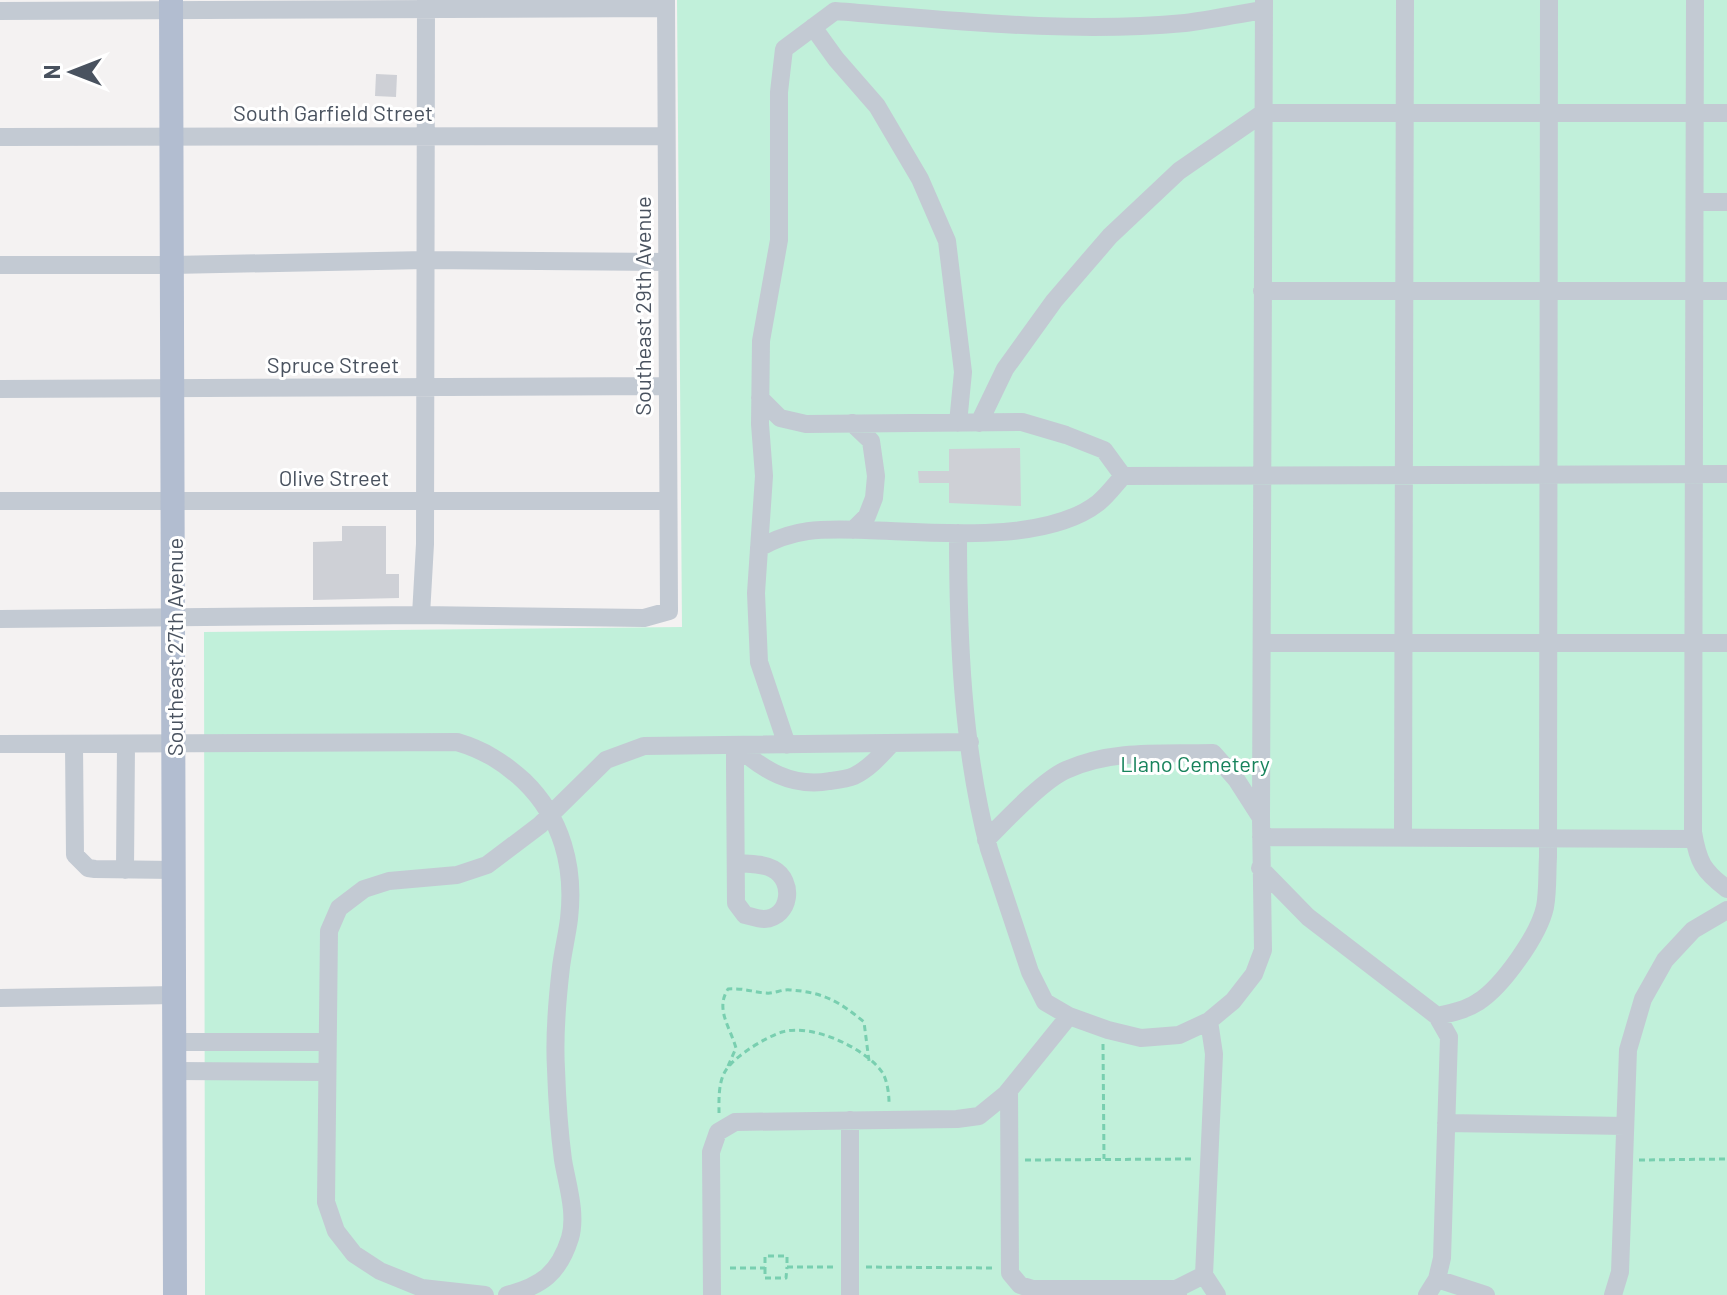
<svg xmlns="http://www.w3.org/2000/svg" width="1727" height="1295" font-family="Barlow,sans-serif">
<rect width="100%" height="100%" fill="#f4f2f2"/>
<!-- green -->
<path fill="#c1f0da" d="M677,0H1727V1295H205L204,632L682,627Z"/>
<!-- building -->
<path fill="#ced0d6" d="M376,74L397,75L396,97L375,96Z
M1020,448L1021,506L949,503V483H919L918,471H949V449Z
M342,526H386V574H399V598L313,600V542L342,541Z"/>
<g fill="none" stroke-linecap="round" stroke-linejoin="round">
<!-- path -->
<path stroke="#79cfb0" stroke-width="3" stroke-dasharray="6 4" stroke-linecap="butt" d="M1103,1044L1104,1159
M728,1066L736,1048C730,1027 715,1009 728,989C746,988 751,992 766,993C774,994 782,989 790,990C823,992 840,1002 864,1022L869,1061
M719,1113C719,1100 718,1082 726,1070C735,1056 766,1037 782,1032C812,1023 865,1048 882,1072C887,1079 889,1094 889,1102
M1025,1160L1194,1159
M1639,1160L1727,1159
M866,1267L994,1268
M730,1268H765V1256H787V1267H834
M765,1268V1278H786L787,1267"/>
<!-- minor -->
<path stroke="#c3cad3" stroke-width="18" d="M1695,0L1693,832C1698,862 1703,871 1727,889
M0,11L666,8
M813,27L836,59L877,106L920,179L947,241L963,372L958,423
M0,137L665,136
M1695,202H1727
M0,265H172L426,260L666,262
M1262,291H1727
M0,389L667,386
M852,423L871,441L876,476L874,498L867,516L853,530
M979,423L1005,369L1054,301L1110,236L1179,171L1263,113H1727
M1123,476L1727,474
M0,501H668
M958,533C958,638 962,747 989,849L1030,972L1045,1002L1069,1016L1108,1030L1141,1038L1179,1035L1209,1021L1233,1001L1254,974L1263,950L1261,818L1236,779L1213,753C1164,754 1112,749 1066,770C1043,780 1005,821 986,840
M759,548C796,527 824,529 865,530C930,532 1044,545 1098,503C1107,496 1115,485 1123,476L1104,450L1066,435L1022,422L806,424L780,418L760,398
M421,615L425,544L426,0
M0,619L421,615L644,618L669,611L666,0
M1262,643H1727
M0,744L457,742C484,750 503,762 524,781C562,818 575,867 569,919C567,935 563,951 561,967C557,1001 554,1035 556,1069C557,1099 559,1130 563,1160C567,1184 577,1214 570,1238C559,1273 542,1286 507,1295
M74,744L75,855L88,868L95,869L174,870
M735,745V767L736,903L745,915C750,916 758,919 764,919C791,917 795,881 773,869C762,863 748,864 736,863
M735,745C763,770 792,788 830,781C838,780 847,779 854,776C870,768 881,755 892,743
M787,745L759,662L756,593L764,476L760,424L761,341L779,240V92L784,49L835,11C951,20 1069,34 1185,23C1211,20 1237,14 1263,10
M1261,817L1264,0
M1261,837L1694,839
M1403,837L1405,0
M1260,868L1308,917L1437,1016L1449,1037L1442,1258L1437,1279L1427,1295
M125,870L126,744
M0,998L175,995
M1437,1016C1451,1013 1466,1010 1478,1002C1502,987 1539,935 1545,907C1548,891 1547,873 1548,857L1549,0
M175,1042H326
M175,1071L326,1072
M1009,1090L1010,1273L1020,1285L1033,1289H1176L1178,1295
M850,1120V1295
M1446,1123L1625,1126
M1204,1275L1217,1295
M1437,1279L1486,1295
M1176,1289L1204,1275L1214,1054L1209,1021
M485,1295L422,1288L380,1271L354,1254L336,1231L326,1202L329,931L339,908L364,889L389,881L457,875L487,865L540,825L606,760L644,746L970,742
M712,1295L711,1152L718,1132L735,1122L957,1119L979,1116L1006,1094L1069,1016
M1613,1295L1620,1272L1628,1050L1643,999L1665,960L1693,930L1727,910"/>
<!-- major -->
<path stroke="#b2bdd0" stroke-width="24" d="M171,0L175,1295"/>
</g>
<g text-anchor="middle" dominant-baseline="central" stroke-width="6" stroke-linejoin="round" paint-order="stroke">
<!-- street labels -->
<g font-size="22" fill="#49525f" stroke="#fff">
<text x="333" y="112">South Garfield Street</text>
<text transform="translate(642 306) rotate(-90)">Southeast 29th Avenue</text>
<text x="333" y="364">Spruce Street</text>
<text x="334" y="477">Olive Street</text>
<text transform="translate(174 647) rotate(-90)">Southeast 27th Avenue</text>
</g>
<!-- park labels -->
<g font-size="22" fill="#18835c" stroke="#fff">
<text x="1195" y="763">Llano Cemetery</text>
</g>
</g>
<!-- north arrow -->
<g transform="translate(72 72) rotate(270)" stroke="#ffffff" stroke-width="6" paint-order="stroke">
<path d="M0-6L14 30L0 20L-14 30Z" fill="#49525f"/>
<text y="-12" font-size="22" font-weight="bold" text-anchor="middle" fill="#49525f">N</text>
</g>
</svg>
